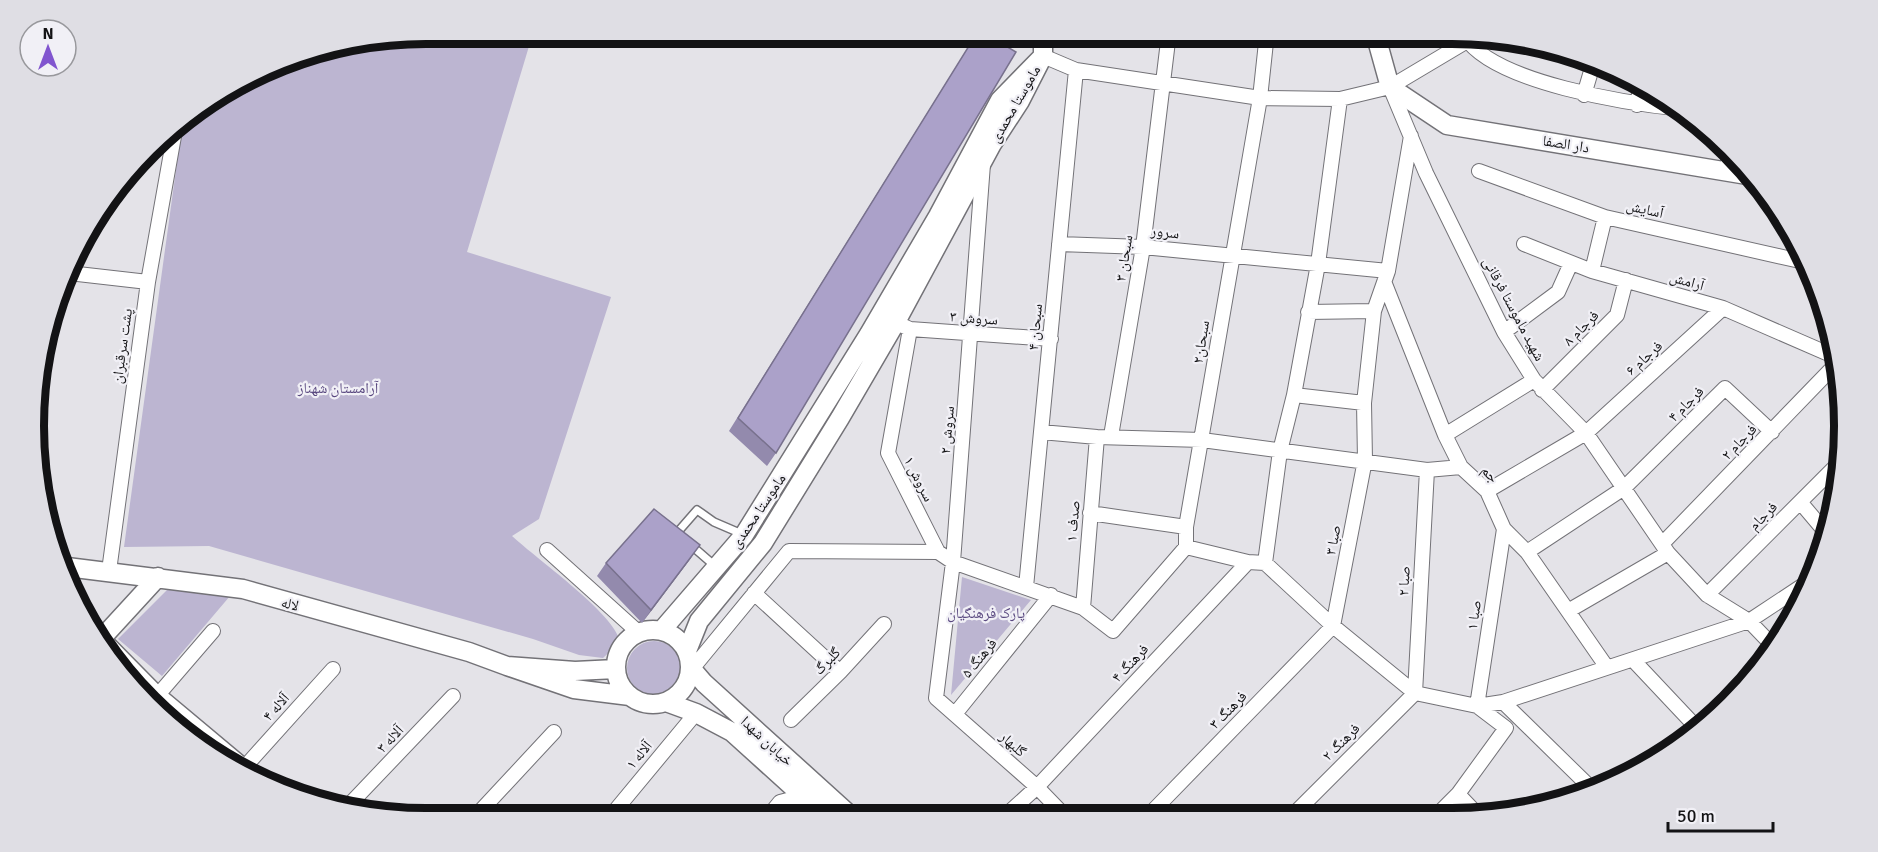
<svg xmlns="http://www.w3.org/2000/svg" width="1878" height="852" font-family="Signika,'Noto Naskh Arabic',sans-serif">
<rect width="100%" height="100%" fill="#e4e3e8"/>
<!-- green -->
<path fill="#bcb5d1" d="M426,33H533L467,252L611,297L539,519L512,536C538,560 608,609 619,638L616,646L603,658L579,655L533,639L209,546L124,547L180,141L190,117L299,54Z
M962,577L1031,600L951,695Z
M172,585L230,596L162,676L118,639Z
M627 668a27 27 0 1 1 54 0a27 27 0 1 1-54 0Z"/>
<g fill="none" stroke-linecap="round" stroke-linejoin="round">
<!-- lane casing -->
<g stroke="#737277" stroke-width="10">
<path id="lane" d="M676,534L697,510L714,522L742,534
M692,546L715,566"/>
</g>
<!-- street casing -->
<g stroke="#737277" stroke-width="16">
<path id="street" d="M1465,37C1494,83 1630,104 1683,109
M1043,56L1076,70L1260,98L1340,99L1390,87L1474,37
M1390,87L1426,173L1504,332L1534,380L1586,433L1668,553L1707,595L1749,621L1774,647
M1584,95L1594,61
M1637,105L1641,83
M983,164L953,562L936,698L1037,787L1066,817
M1479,171L1605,217L1809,263
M1726,172L1731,149
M1059,244L1143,247L1388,271
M1524,244L1592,271L1723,308L1838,358
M1592,271L1605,217
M69,273L148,282
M1385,284L1445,435L1461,467L1487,491L1504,529L1527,552L1606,666
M1308,312L1374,311
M901,325L910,329L1051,339
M910,329L888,453L938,552L953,562L1083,608L1113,631L1186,547V527L1260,98L1267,33
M1504,332L1558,292L1571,263
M1542,390L1617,315L1626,280
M1294,395L1364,403
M1041,432L1097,437L1202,440L1427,470L1461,467
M1445,435L1534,380
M1111,436L1143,247L1169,33
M1487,491L1586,433L1723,308
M1801,503L1828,535
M1090,513L1186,527
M1662,544L1839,361
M1186,547L1248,562L1265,563L1333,626L1415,693L1477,706L1503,702L1749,621L1814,578
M547,550L638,632
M1527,552L1624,488L1725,388L1772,432
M1265,563L1280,451L1294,395L1318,264L1340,99
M109,571L148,282L176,125
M1026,587L1076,70
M754,593L840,672
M1707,595L1842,460
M1083,608L1097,437
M1568,611L1668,553
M1634,661L1699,730
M692,669L789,551L938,552
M1503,702L1594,791
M151,703L213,631
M955,714L1051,595
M791,720L840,672L884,624
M243,769L333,669
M1458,794L1479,816
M803,796L806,818
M350,804L453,696
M1292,816L1415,693L1427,470
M1436,816L1458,794L1506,728L1477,706L1504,529
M1004,817L1037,787L1248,562
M1147,817L1333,626L1365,460L1364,403L1374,311L1388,271L1411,136
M609,818L696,713
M767,818L780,802L803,796
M473,819L554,732"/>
</g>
<!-- secondary casing -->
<g stroke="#737277" stroke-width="21">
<path id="secondary" d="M1375,33L1390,87L1447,125L1753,176
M1043,56V33
M67,567L243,589L469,652L507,666
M90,628L157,696L249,773
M616 667a37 37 0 1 1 74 0a37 37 0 1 1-74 0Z
M662,630L744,535L869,334L938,216L1000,100L1043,56L1020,101L992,144L896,322L840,418L763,543L699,621L687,651
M102,638L158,577
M690,659L692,669L704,683L853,818
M616,669L575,671L507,666L574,689L630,696
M666,702L696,713L732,732L827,818"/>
</g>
<!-- lane -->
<use href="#lane" stroke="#fff" stroke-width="7"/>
<!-- street -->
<use href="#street" stroke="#fff" stroke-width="14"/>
<!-- secondary -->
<use href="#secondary" stroke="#fff" stroke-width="18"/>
</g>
<!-- wall -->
<path fill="#938aad" d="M977,33L776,453L767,466L729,431Z
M691,558L642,623L597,576L606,563Z"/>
<!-- shaded-wall -->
<path fill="#78718d" d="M700,545L691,558L642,623L651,610Z"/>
<!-- building -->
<path fill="#aba1c9" stroke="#78718d" stroke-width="1.5" d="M977,33H984L1016,52L776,453L738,418Z
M654,509L700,545L651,610L606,563Z"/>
<g text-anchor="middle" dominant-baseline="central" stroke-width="4.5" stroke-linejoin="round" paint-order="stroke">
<!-- street labels -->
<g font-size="15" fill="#131315" stroke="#f1f0f6">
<text transform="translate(1015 104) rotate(-60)">ماموستا محمدی</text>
<text transform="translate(1566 144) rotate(9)">دار الصفا</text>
<text transform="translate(1645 209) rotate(13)">آسایش</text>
<text transform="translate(1165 232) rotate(6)">سرور</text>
<text transform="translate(1124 258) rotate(-81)">سبحان ۳</text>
<text transform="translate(1687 281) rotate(16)">آرامش</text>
<text transform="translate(1514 309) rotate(62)">شهید ماموستا فرقانی</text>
<text transform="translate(974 318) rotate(4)">سروش ۳</text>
<text transform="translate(1035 327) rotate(-85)">سبحان ۴</text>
<text transform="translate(1581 328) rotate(-45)">فرجام ۸</text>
<text transform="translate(1201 342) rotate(-81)">سبحان۲</text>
<text transform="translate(122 346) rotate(-82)">پشت سرقبران</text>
<text transform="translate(1644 358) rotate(-42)">فرجام ۶</text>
<text transform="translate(1686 404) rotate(-45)">فرجام ۴</text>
<text transform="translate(947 430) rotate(-85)">سروش ۲</text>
<text transform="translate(1739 442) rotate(-46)">فرجام ۲</text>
<text transform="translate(1490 474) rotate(47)">جم</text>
<text transform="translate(919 479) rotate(63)">سروش ۱</text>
<text transform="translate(758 511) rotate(-56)">ماموستا محمدی</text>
<text transform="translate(1763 516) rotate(-45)">فرجام</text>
<text transform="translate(1073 521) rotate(-85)">صدف ۱</text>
<text transform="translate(1333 540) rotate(-79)">صبا ۳</text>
<text transform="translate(1404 581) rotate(-87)">صبا ۲</text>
<text transform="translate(290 604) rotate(15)">لاله</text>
<text transform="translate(1474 615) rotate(-82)">صبا ۱</text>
<text transform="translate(979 658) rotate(-51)">فرهنگ ۵</text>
<text transform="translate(827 661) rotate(-46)">گلبرگ</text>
<text transform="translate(1130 663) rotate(-47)">فرهنگ ۴</text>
<text transform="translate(276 707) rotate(-48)">آلاله ۴</text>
<text transform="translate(1228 710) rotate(-46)">فرهنگ ۳</text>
<text transform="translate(390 739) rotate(-47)">آلاله ۳</text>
<text transform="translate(767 741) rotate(43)">خیابان شهدا</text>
<text transform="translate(1341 742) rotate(-45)">فرهنگ ۲</text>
<text transform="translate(1013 744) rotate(42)">گلبهار</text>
<text transform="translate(639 755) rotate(-51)">آلاله ۱</text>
</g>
<!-- park labels -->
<g font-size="15" fill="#5a4980" stroke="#f1f0f6">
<text x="338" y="388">آرامستان شهناز</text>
<text x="986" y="613">پارک فرهنگیان</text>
</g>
</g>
<!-- crop -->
<path d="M0 0H1878V852H0ZM426 44H1452A382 382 0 0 1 1834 426V426A382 382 0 0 1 1452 808H426A382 382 0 0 1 44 426V426A382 382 0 0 1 426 44Z" fill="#dfdee4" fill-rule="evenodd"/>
<path fill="none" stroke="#131315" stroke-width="8" d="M426 44H1452A382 382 0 0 1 1834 426V426A382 382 0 0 1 1452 808H426A382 382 0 0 1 44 426V426A382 382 0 0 1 426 44Z"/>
<!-- north arrow -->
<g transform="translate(48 48)"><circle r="28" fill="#f1f0f6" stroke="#98989c" stroke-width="1.5"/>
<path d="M0-4.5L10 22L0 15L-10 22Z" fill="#8155cf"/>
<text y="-9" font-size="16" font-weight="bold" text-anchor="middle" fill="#131315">N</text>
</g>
<!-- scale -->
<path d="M1668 822v9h105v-9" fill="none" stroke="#131315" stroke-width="3"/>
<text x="1677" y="822" font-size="18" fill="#131315" stroke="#f1f0f6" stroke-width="4.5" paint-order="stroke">50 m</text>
</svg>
